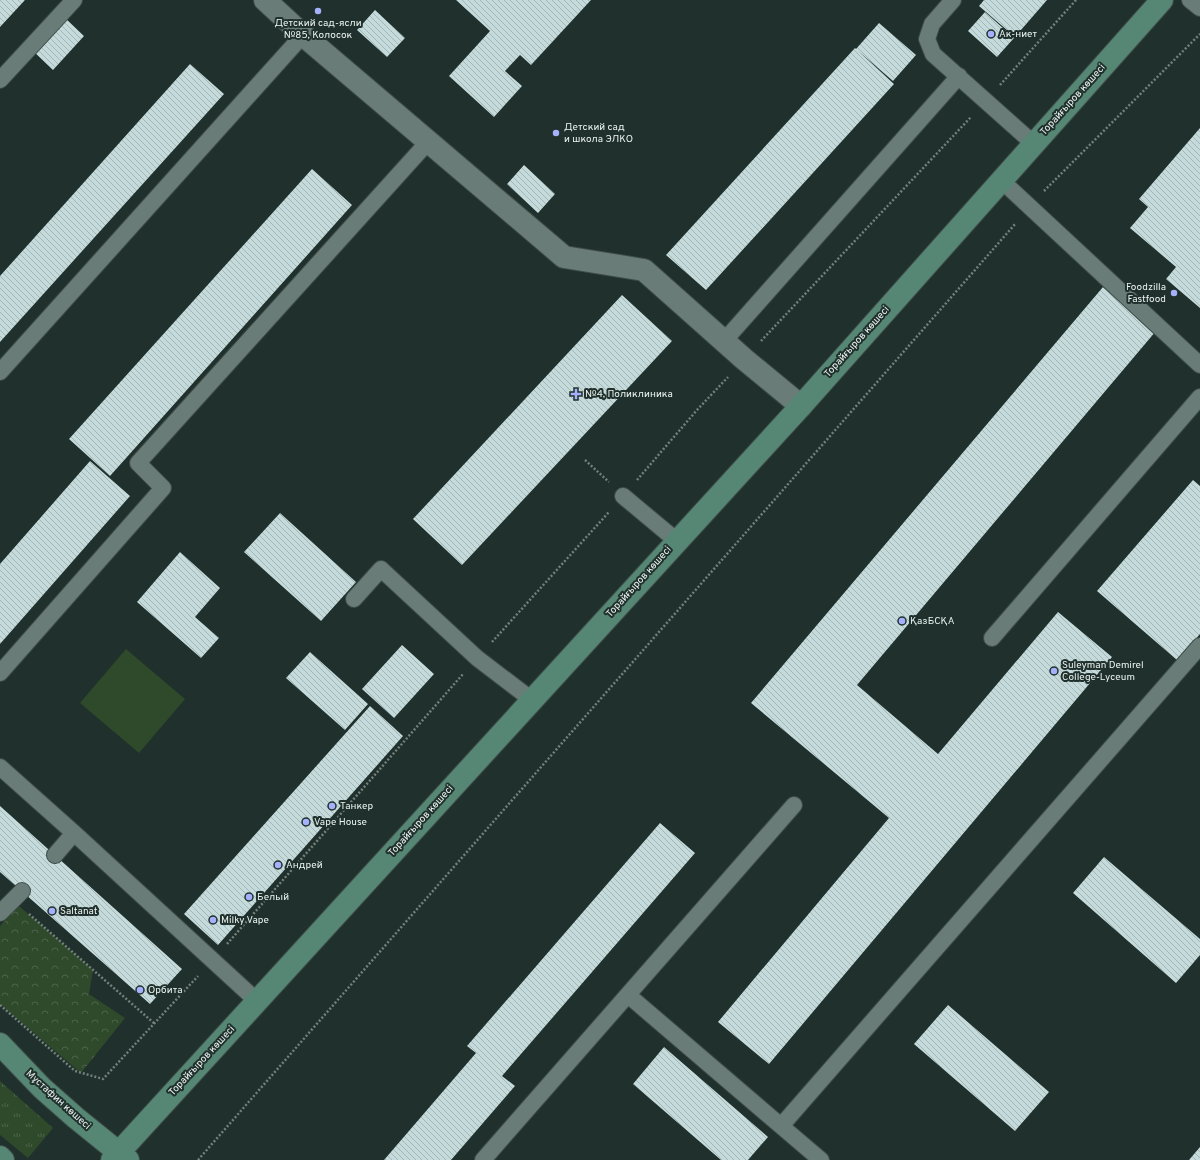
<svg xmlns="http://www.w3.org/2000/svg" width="1200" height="1160" font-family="Overpass,sans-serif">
<defs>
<pattern id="grass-tufts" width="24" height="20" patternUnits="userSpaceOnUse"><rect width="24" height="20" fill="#2f492b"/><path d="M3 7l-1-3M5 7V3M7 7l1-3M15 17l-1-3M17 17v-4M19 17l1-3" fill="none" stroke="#4d644a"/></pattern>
<pattern id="forest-crowns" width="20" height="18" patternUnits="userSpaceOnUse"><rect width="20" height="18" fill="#2f492b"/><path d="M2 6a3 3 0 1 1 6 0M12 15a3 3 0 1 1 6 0" fill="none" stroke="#4d644a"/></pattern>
<pattern id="building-back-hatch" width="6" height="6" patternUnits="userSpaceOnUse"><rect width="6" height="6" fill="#c5dada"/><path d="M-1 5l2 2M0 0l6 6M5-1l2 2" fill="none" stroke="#a5b6b6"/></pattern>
</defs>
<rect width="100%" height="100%" fill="#20302c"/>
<!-- grass -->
<path fill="url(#grass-tufts)" d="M0,1081L53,1128L28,1158L0,1135Z"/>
<!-- forest -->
<path fill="url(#forest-crowns)" d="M19,906L93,970L89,994L125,1018L81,1073L0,1004V926Z"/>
<!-- pitch -->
<path fill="#2f492b" d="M126,649L185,699L139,753L80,703Z"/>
<!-- building -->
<path fill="url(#building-back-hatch)" d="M0,0H25L0,27Z
M456,0H591L531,65L520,55L505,71L522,86L494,117L449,76L490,31Z
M984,0H1047L1015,37L979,6Z
M375,10L405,38L387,57L357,30Z
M985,12L1014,38L997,57L968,31Z
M64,17L84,36L53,70L33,51Z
M879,23L916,55L893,81L856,49Z
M855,48L894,84L706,290L666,255Z
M190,64L224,94L0,342V276Z
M1200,128V308L1166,279L1176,267L1130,228L1148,207L1139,199Z
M524,165L555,194L538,213L507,184Z
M312,169L352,205L110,476L69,439Z
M1103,287L1156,331L857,685L938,754L1058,612L1112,657L769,1064L718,1022L889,818L751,703Z
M622,295L672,341L462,565L413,519Z
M90,461L130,496L0,644V564Z
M1193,480L1200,486V634L1177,660L1097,591Z
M280,513L356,582L321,621L244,552Z
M180,552L220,588L195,617L219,638L201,658L137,602Z
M402,645L434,674L394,718L362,689Z
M310,652L368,704L345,730L286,678Z
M370,706L403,736L218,945L184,914Z
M0,806L182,969L150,1004L0,872Z
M660,823L695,853L502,1076L515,1086L451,1160H384L476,1053L467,1046Z
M1104,857L1200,939V955L1176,983L1073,893Z
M948,1005L1049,1092L1015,1131L914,1044Z
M664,1047L768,1137L748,1160H721L633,1084Z
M1200,1147V1160H1189Z"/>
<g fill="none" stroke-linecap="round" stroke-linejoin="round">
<!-- lane casing -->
<g stroke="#3e4d49" stroke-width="18">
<path id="lane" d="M953,0L932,24L927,39L933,54L1034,144
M1190,0L1200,8
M0,80L74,0
M1002,181L1200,365
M724,341L959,76
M0,372L303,35
M623,496L677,541
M354,599L381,569L477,658L532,700
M992,638L1200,397
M0,673L163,488L138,463L428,142
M0,767L74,833L257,1001
M55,855L74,833
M0,913L22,891
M628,995L781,1126L1200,646
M781,1126L821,1160
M483,1160L794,805"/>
</g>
<!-- street casing -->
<g stroke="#3e4d49" stroke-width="24">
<path id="street" d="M265,0L303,35L564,257L644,270L744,359L801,406"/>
</g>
<!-- secondary casing -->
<g stroke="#3e4d49" stroke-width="24">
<path id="secondary" d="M0,1044L42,1088L76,1118L128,1160
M0,1157L3,1160
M112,1160L801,406L1162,0"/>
</g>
<!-- path -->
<path stroke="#73817d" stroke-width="2.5" stroke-dasharray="2 2" stroke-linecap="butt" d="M1000,85L1076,0
M1044,191L1200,34
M761,341L971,117
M585,460L609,482
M637,480L697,410L728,377
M492,642L609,512
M29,914L155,1024
M227,944L463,674
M0,1005L75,1071L103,1079L198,976
M198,1160L1016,223"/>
<!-- lane -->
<use href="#lane" stroke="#6a7c78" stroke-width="16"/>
<!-- street -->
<use href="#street" stroke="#6a7c78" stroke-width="22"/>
<!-- secondary -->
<use href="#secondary" stroke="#568674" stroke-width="22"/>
</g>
<!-- markers -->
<g fill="#a5b1fc" stroke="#20302c" stroke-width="1.5">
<circle cx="318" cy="11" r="4"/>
<circle cx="991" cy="34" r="4"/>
<circle cx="556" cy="133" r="4"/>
<circle cx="1174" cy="293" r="4"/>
<path d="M574 388h4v4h4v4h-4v4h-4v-4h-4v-4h4z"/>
<circle cx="902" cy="621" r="4"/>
<circle cx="1054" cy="671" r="4"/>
<circle cx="332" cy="806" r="4"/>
<circle cx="306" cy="822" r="4"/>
<circle cx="278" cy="865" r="4"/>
<circle cx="249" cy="897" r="4"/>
<circle cx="52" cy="911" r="4"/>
<circle cx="213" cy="920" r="4"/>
<circle cx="140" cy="990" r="4"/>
</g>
<g text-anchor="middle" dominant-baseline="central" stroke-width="4" stroke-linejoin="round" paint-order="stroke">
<!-- poi labels -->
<g font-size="10" fill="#e9f3f0" stroke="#20302c" text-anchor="start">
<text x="318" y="23" text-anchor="middle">Детский сад-ясли<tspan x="318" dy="12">№85, Колосок</tspan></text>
<text x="999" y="34">Ак-ниет</text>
<text x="564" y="127">Детский сад<tspan x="564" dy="12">и школа ЭЛКО</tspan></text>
<text x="1166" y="287" text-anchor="end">Foodzilla<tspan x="1166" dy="12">Fastfood</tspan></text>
<text x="585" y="394">№4, Поликлиника</text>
<text x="910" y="621">ҚазБСҚА</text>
<text x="1062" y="665">Suleyman Demirel<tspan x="1062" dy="12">College-Lyceum</tspan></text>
<text x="340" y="806">Танкер</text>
<text x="314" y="822">Vape House</text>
<text x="286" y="865">Андрей</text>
<text x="257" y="897">Белый</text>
<text x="60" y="911">Saltanat</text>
<text x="221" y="920">Milky Vape</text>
<text x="148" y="990">Орбита</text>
</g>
<!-- street labels -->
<g font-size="10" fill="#e9f3f0" stroke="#20302c">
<text transform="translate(1073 100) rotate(-48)">Торайғыров көшесі</text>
<text transform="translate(857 342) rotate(-48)">Торайғыров көшесі</text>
<text transform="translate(639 582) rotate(-48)">Торайғыров көшесі</text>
<text transform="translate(421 821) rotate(-48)">Торайғыров көшесі</text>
<text transform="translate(202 1061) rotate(-47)">Торайғыров көшесі</text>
<text transform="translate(58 1100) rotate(42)">Мұcтафин көшесі</text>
</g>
</g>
</svg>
